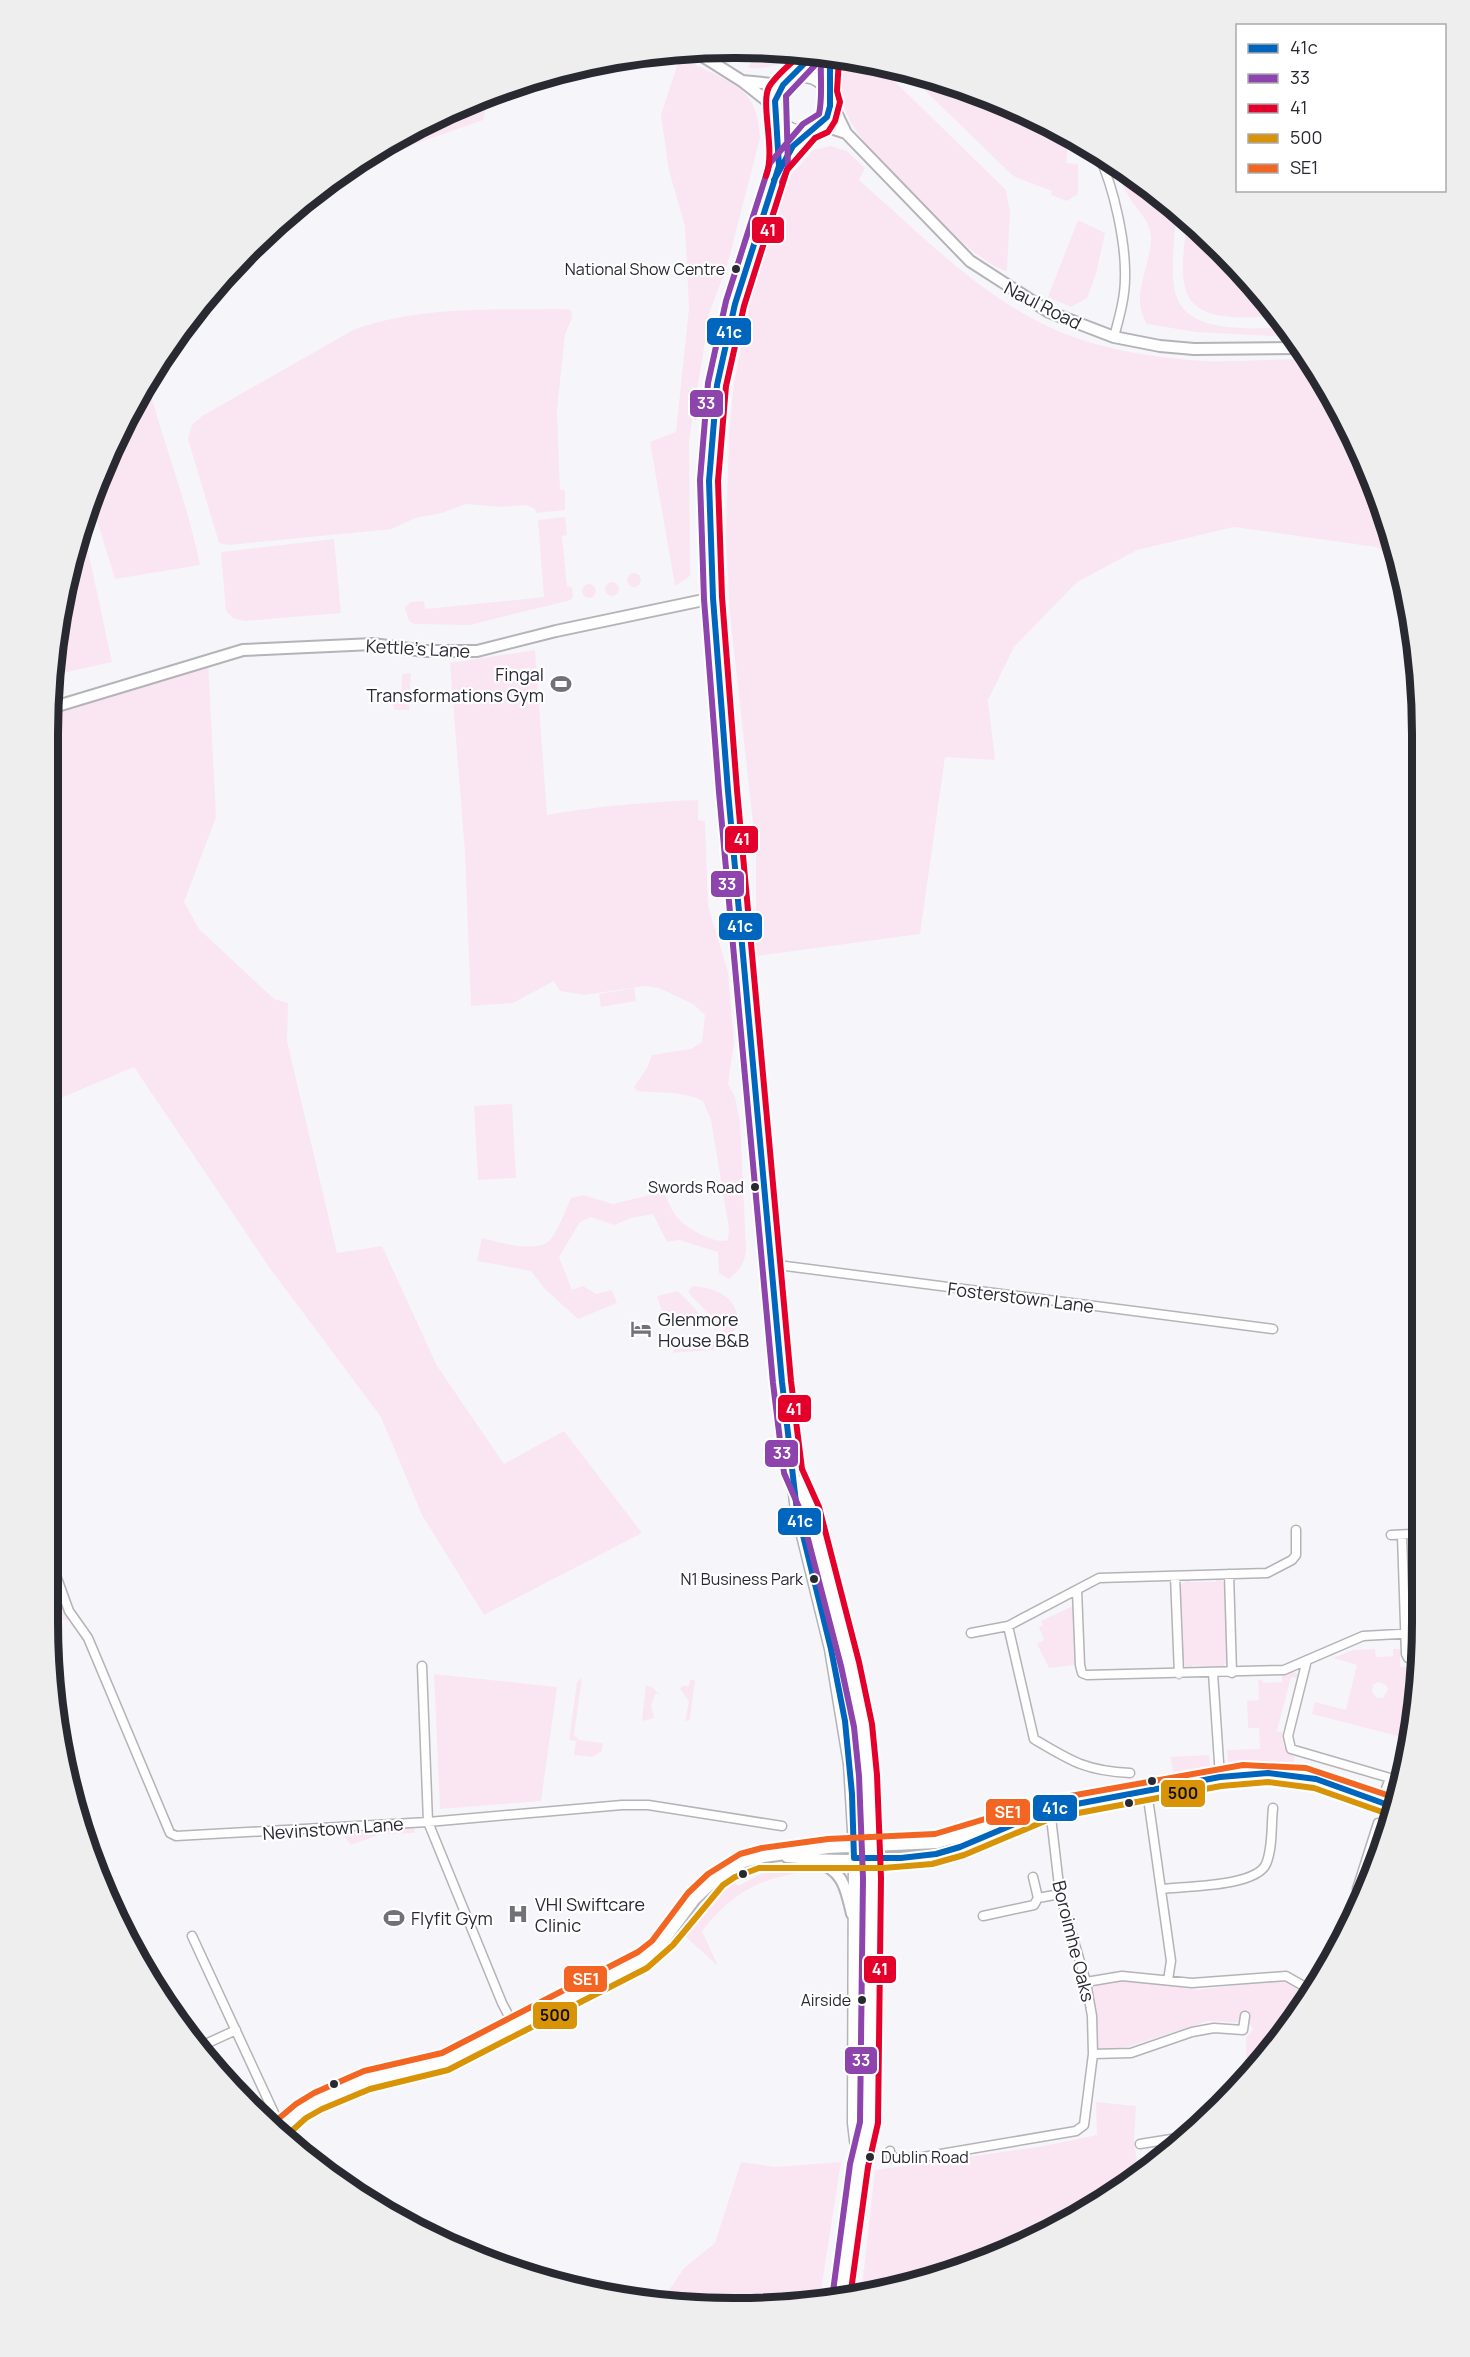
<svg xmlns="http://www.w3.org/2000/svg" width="1470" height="2357" font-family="Manrope,sans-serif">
<rect width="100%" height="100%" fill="#f6f6fa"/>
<!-- green -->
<path fill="#fae6f2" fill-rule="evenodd" d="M780,49L797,52C785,63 762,72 747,67L764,50Z
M842,60L879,66L1006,190L1010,212L1007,271C977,267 874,158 855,129C850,122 844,109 841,100C837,87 840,73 842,60Z
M690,62C731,83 758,86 760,138L727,266L710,311L689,440L690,576L675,586L650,442L676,432L689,308L685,226L669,171L661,115L678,63Z
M904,70L1039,119L1069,138L1066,163L1078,164V194L1067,201L1051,195L1052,191L1013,176Z
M490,96L483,120L356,165L392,140Z
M831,146L847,151L865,168L859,180C922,235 985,302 1063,333C1107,351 1159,358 1206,361C1239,362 1273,359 1306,359L1351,431L1399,562L1376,547L1234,527L1137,550L1077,582L1014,647L988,700L995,760L945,757L920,934L756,956V850L730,614L726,536L729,434L734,383L754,282L790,176L813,150Z
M1116,167L1153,190L1176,213C1175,237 1171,263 1174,286C1180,337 1251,327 1287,328L1292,337L1196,332L1147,324C1129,296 1151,267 1151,238C1151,220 1134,208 1127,193C1122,185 1120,176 1116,167Z
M1078,220L1105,233L1096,274L1087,298L1071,307L1048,297Z
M1186,223L1280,317C1251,316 1195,326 1185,288C1180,269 1185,243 1186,223Z
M563,309L571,310L572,319L565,334L557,410L560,490H565V510L536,513L535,509L526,505L501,507L466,504L442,513L415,518L392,529L228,545L219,543L188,439L192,425L202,416L355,329C422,306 493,310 563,309Z
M149,388C165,447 188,505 200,565L115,579L92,504L100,472Z
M565,517L567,535L562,536L567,586L572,587L573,596L571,600L470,625L414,624L409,621L405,608L410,602L424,601L425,609L544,597L538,520Z
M84,532L112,662L54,675V646Z
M334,539L341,613L244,621L233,618L226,611L221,552Z
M627 580a7 7 0 1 1 14 0a7 7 0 1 1-14 0Z
M605 589a7 7 0 1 1 14 0a7 7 0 1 1-14 0Z
M582 591a7 7 0 1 1 14 0a7 7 0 1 1-14 0Z
M535,650L547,815C597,806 647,802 698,800V820L705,821L708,906L728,972L734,1042L728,1084L735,1097L740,1121L746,1250C745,1263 739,1271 729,1279L719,1273L718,1252L679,1240L667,1242L653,1214L631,1218L614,1225L591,1217L580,1222L559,1257L572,1290L583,1286L596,1294L612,1290L617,1303L578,1319L545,1289L531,1271L477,1261L482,1238C498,1242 537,1254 550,1240C559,1229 565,1211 571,1198L583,1195L613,1204L658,1193L664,1195C669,1201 671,1210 676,1216C684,1227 715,1245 728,1240L729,1229L711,1120L703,1101C680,1090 662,1094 637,1091L634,1087L647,1068L652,1055L691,1049L702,1042L705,1015L693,1004L659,988L645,986L584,995L560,991L554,981L513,1003L471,1006L465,853L450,663Z
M208,660L216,817L184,902L199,929L274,999L288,1003L287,1041L337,1253L382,1246L437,1366L504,1464L564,1431L642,1533L484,1615L422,1515L381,1417L269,1267L134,1067L54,1101V708Z
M411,673L409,710H395L390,699H401L402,674Z
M634,988L636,1001L601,1007L599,994Z
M512,1104L516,1178L478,1180L474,1106Z
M693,1286C719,1289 739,1297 738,1327L712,1350L671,1353L676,1349L711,1345L724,1329L692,1297L688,1291Z
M678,1291L699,1313V1320L676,1323L664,1317L657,1296Z
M54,1570L71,1614L67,1620H54Z
M1216,1578L1221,1579L1225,1586L1228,1661L1222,1667L1192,1665V1668H1188L1183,1663L1180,1585L1189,1579L1190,1582H1216Z
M1073,1606L1075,1665L1049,1668L1037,1644L1044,1640L1039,1627L1043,1625L1041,1621Z
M1375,1649L1376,1657L1393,1656V1649H1400V1667H1406V1675H1410L1412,1728L1409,1739L1312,1714L1315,1702L1346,1710L1357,1665L1333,1658L1353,1650ZM1378,1682L1385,1684L1388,1689L1383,1698H1377L1372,1692L1373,1685Z
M1293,1672L1297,1673V1678L1291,1677L1277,1731L1283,1732C1281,1744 1284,1751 1295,1757L1293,1764L1228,1763L1227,1750L1260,1749L1259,1728H1248L1247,1701L1259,1700L1258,1680H1262L1263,1683L1282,1682V1674Z
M434,1674L557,1687L541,1801L440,1809Z
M582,1678L574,1735L579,1740L603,1743L602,1751L592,1757L574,1755L576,1741L569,1740L577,1682Z
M690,1680H695L690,1719L685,1722L689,1701L680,1689L682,1686H689Z
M646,1685L653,1688L661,1696L656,1693L651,1705L654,1718L642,1721Z
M1209,1755L1210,1767L1174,1776L1170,1757Z
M414,1826L415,1833L381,1834L351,1845L340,1832Z
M784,1869H800L799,1873C754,1880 730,1896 702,1931L718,1966L686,1937L684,1924L705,1899L732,1878L738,1886L761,1874Z
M1132,1980L1197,1990L1272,1981L1292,1983L1305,1996L1280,2040L1247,2073L1246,2038L1253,2029L1249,2023L1208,2021L1127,2047L1097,2050L1093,1987L1113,1981Z
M1096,2102L1136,2106L1134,2141L1139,2176C1059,2237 959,2276 861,2296L875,2170L1038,2147L1097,2135Z
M741,2162L776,2167L841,2162L819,2303L690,2308L661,2302L684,2268L715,2243Z"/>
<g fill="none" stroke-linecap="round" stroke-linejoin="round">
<!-- minor casing -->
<g stroke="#b3b3b8" stroke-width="11">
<path id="minor" d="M1099,156C1114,188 1126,243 1125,278C1125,298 1119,318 1114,337
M770,1264L1273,1329
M1391,1535L1411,1534
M1402,1535L1406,1654L1408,1658L1416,1660
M54,1570L69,1611L88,1638L170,1833L176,1836L428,1822L622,1805H648L782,1826
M1229,1574L1232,1673
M1175,1576L1179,1674
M1077,1590L1080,1665L1082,1673L1087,1675L1284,1670L1363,1636L1416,1633
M1008,1626L1034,1739C1071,1761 1086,1771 1130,1773
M971,1633L1008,1626L1099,1578L1267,1573L1292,1560L1296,1555V1530
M1307,1660L1288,1736L1291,1749L1390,1778L1386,1789
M422,1666L428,1822L502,2003L514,2026
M1213,1673L1220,1777
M1149,1805L1171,1961L1168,1980
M1033,1877L1038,1898
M1161,1889C1184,1886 1256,1887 1266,1864C1273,1848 1271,1825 1273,1808
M1361,1901L1357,1889L1378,1823
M983,1916L1034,1905L1038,1898L1060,1894
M192,1936L281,2128
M1086,1982L1122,1976L1192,1983L1286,1976L1309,1989
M199,2047L236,2030
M1093,2054L1131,2053L1192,2032L1214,2028L1243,2030L1245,2016
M1140,2144L1190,2136
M890,2151L891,2158L923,2157L1076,2131L1084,2125L1093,2054L1092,2016L1086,1982L1060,1894L1050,1809"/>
</g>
<!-- tertiary casing -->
<g stroke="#b3b3b8" stroke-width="14">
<path id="tertiary" d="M696,52L742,81L775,107
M742,81L783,85
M831,102L846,133L970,261L1049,312L1114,337L1160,346L1194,349L1300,348
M822,125L846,133
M54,707L243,650L373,644L424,651H477L556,631L713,598
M787,1857C827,1861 906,1862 944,1852C961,1847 976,1839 991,1832
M814,1861C843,1869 846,1888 852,1914
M277,2132L301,2111L318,2101L367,2080L445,2062L643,1960L659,1947L695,1899L714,1881L744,1862L764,1857L828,1848L937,1843L1050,1809L1244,1774L1304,1777L1391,1806"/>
</g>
<!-- secondary casing -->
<g stroke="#b3b3b8" stroke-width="15">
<path id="secondary" d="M775 104a28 28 0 1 1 56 0a28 28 0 1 1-56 0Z
M792,77L813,55
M828,92L830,58
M778,117L779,166L735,304L717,385L709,481L713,598L728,791L782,1382L797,1511L831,1649L850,1764L855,1847L854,2123L859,2165
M779,166L809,131
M798,1482L810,1509L850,1664L863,1726L870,1802L872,1878L869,2123L859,2165L841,2300"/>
</g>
<!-- minor -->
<use href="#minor" stroke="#fefefe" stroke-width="8"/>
<!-- tertiary -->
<use href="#tertiary" stroke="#fefefe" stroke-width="10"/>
<!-- secondary -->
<use href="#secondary" stroke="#fefefe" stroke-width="12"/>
<!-- bus-1 casing -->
<g stroke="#fff" stroke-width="10">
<path id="bus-1" d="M813,55L783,85L775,101L779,166L735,304L717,385L709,481L713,598L728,791L782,1382L797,1511L831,1649L845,1721L852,1794L854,1858H901L936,1854L960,1847L1050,1809L1220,1777L1268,1773L1316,1779L1391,1806
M774,180L793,146L827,117L830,106V58"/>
</g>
<!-- bus-2 casing -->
<g stroke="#fff" stroke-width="10">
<path id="bus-2" d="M821,57C820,76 823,97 819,114L803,124L770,163L726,301L708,383L700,480L704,599L719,792L773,1383L784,1473L801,1512L841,1666L854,1727L859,1776L863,1878L860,2122L850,2164L832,2299
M782,182L788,167L786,96L819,61"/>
</g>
<!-- bus-3 casing -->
<g stroke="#fff" stroke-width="10">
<path id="bus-3" d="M839,59L837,91L840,102L835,121L828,132L815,138L787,170L744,306L726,386L718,481L722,597L737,790L791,1381L802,1469L819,1507L859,1662L872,1724L877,1775L881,1878L878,2123L868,2167L850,2298
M766,176C776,150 760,104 769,87C776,75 792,63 802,53"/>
</g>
<!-- bus-4 casing -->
<g stroke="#fff" stroke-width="10">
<path id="bus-4" d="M284,2138L306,2118L322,2109L370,2089L448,2070L647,1968L673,1945L723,1885L735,1877L759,1868H883L932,1864L964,1855L1052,1818L1221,1786L1268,1782L1314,1788L1388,1814"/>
</g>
<!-- bus-5 casing -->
<g stroke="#fff" stroke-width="10">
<path id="bus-5" d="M271,2125L296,2104L314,2093L364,2071L442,2053L638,1952L652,1941L688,1893L708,1874L740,1854L762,1848L828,1839L935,1834L1048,1800L1243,1765L1306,1768L1393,1797"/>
</g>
<!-- bus-1 -->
<use href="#bus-1" stroke="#0065bd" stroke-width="6"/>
<!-- bus-2 -->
<use href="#bus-2" stroke="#8e44ad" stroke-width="6"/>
<!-- bus-3 -->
<use href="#bus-3" stroke="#e4002b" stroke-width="6"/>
<!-- bus-4 -->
<use href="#bus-4" stroke="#d89307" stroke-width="6"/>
<!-- bus-5 -->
<use href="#bus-5" stroke="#f26522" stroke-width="6"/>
</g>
<!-- icons -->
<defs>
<g id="stadium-bare" transform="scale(1.62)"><path d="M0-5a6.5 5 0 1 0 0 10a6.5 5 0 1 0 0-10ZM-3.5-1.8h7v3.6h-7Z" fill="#717177" stroke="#fff" stroke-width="2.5" paint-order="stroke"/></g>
<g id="hotel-bare" transform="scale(1.62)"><path d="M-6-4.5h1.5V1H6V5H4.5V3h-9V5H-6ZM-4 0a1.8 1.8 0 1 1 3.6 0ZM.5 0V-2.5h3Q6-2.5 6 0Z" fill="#717177" stroke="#fff" stroke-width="2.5" paint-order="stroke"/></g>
<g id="hospital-bare" transform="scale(1.62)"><path d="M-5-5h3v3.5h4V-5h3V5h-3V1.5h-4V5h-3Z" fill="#717177" stroke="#fff" stroke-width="2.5" paint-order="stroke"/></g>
</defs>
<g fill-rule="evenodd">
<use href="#stadium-bare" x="561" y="684"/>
<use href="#hotel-bare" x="641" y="1329"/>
<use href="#hospital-bare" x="518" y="1914"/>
<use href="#stadium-bare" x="394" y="1918"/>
</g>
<!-- markers -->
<g fill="#292a31" stroke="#fff" stroke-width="2">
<circle cx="736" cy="269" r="5"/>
<circle cx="755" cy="1187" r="5"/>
<circle cx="814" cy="1579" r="5"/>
<circle cx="1152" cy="1781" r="5"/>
<circle cx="1129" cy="1803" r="5"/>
<circle cx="743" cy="1874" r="5"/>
<circle cx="862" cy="2000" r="5"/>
<circle cx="334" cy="2084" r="5"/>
<circle cx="870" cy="2157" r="5"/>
</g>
<g text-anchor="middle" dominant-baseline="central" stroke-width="4.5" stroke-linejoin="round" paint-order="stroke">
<!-- bus labels -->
<g font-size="16" fill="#292a31" stroke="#fff" text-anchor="end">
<text x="725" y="269">National Show Centre</text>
<text x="744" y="1187">Swords Road</text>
<text x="803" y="1579">N1 Business Park</text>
<text x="851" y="2000">Airside</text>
<text x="881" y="2157" text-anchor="start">Dublin Road</text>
</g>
<!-- street labels -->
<g font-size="18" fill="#292a31" stroke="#fff">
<text transform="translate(1043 305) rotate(27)">Naul Road</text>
<text transform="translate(418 648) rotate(3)">Kettle's Lane</text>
<text transform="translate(1021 1297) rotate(7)">Fosterstown Lane</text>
<text transform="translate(333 1828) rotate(-4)">Nevinstown Lane</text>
<text transform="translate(1074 1941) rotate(76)">Boroimhe Oaks</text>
</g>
<!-- poi labels -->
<g font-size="18" fill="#292a31" stroke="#fff" text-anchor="start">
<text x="544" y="674" text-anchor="end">Fingal<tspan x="544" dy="21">Transformations Gym</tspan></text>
<text x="658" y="1319">Glenmore<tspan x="658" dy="21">House B&amp;B</tspan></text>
<text x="535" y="1904">VHI Swiftcare<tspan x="535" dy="21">Clinic</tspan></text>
<text x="411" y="1918">Flyfit Gym</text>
</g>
</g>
<!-- crop -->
<path d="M0 0H1470V2357H0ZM734 58H736A676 676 0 0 1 1412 734V1622A676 676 0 0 1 736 2298H734A676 676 0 0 1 58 1622V734A676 676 0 0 1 734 58Z" fill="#eeeeef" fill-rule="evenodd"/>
<path fill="none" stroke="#292a31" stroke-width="8" d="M734 58H736A676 676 0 0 1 1412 734V1622A676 676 0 0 1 736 2298H734A676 676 0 0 1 58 1622V734A676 676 0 0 1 734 58Z"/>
<g stroke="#fff" stroke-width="2">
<rect x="751" y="216" width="34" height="28" rx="6" fill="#e4002b"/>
<rect x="706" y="317" width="46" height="29" rx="6" fill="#0065bd"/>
<rect x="689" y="389" width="35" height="29" rx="6" fill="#8e44ad"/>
<rect x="724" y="825" width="35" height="29" rx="6" fill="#e4002b"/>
<rect x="710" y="870" width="35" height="28" rx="6" fill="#8e44ad"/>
<rect x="718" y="912" width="45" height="29" rx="6" fill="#0065bd"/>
<rect x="777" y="1394" width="35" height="29" rx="6" fill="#e4002b"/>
<rect x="764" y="1439" width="35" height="29" rx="6" fill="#8e44ad"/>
<rect x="777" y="1507" width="45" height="29" rx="6" fill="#0065bd"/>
<rect x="1160" y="1779" width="46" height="29" rx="6" fill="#d89307"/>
<rect x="1032" y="1794" width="46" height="28" rx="6" fill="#0065bd"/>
<rect x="985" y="1798" width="46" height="28" rx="6" fill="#f26522"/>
<rect x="863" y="1955" width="34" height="29" rx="6" fill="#e4002b"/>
<rect x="563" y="1965" width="45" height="28" rx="6" fill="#f26522"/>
<rect x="532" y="2001" width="46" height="29" rx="6" fill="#d89307"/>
<rect x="844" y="2046" width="34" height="29" rx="6" fill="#8e44ad"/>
</g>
<g font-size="16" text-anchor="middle" font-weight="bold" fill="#fff">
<text x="768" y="236">41</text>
<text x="729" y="338">41c</text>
<text x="706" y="409">33</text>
<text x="742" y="845">41</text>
<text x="727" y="890">33</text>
<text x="740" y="932">41c</text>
<text x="794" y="1415">41</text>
<text x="782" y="1459">33</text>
<text x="800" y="1527">41c</text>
<text x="1055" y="1814">41c</text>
<text x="1008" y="1818">SE1</text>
<text x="880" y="1975">41</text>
<text x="586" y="1985">SE1</text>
<text x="861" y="2066">33</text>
</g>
<g font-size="16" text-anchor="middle" font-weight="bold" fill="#111">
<text x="1183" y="1799">500</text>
<text x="555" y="2021">500</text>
</g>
<!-- legend -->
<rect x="1236" y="24" width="210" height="168" fill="#ffffff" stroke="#a9aaad" stroke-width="1.5"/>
<rect x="1248" y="44" width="30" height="9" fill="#0065bd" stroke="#a9aaad" stroke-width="1.5"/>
<text x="1290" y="54" font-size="18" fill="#292a31">41c</text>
<rect x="1248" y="74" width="30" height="9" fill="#8e44ad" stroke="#a9aaad" stroke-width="1.5"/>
<text x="1290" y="84" font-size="18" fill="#292a31">33</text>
<rect x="1248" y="104" width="30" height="9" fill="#e4002b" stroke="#a9aaad" stroke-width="1.5"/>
<text x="1290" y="114" font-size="18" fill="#292a31">41</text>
<rect x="1248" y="134" width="30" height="9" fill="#d89307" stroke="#a9aaad" stroke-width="1.5"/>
<text x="1290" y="144" font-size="18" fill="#292a31">500</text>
<rect x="1248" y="164" width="30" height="9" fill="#f26522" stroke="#a9aaad" stroke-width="1.5"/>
<text x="1290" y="174" font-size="18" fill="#292a31">SE1</text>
</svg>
